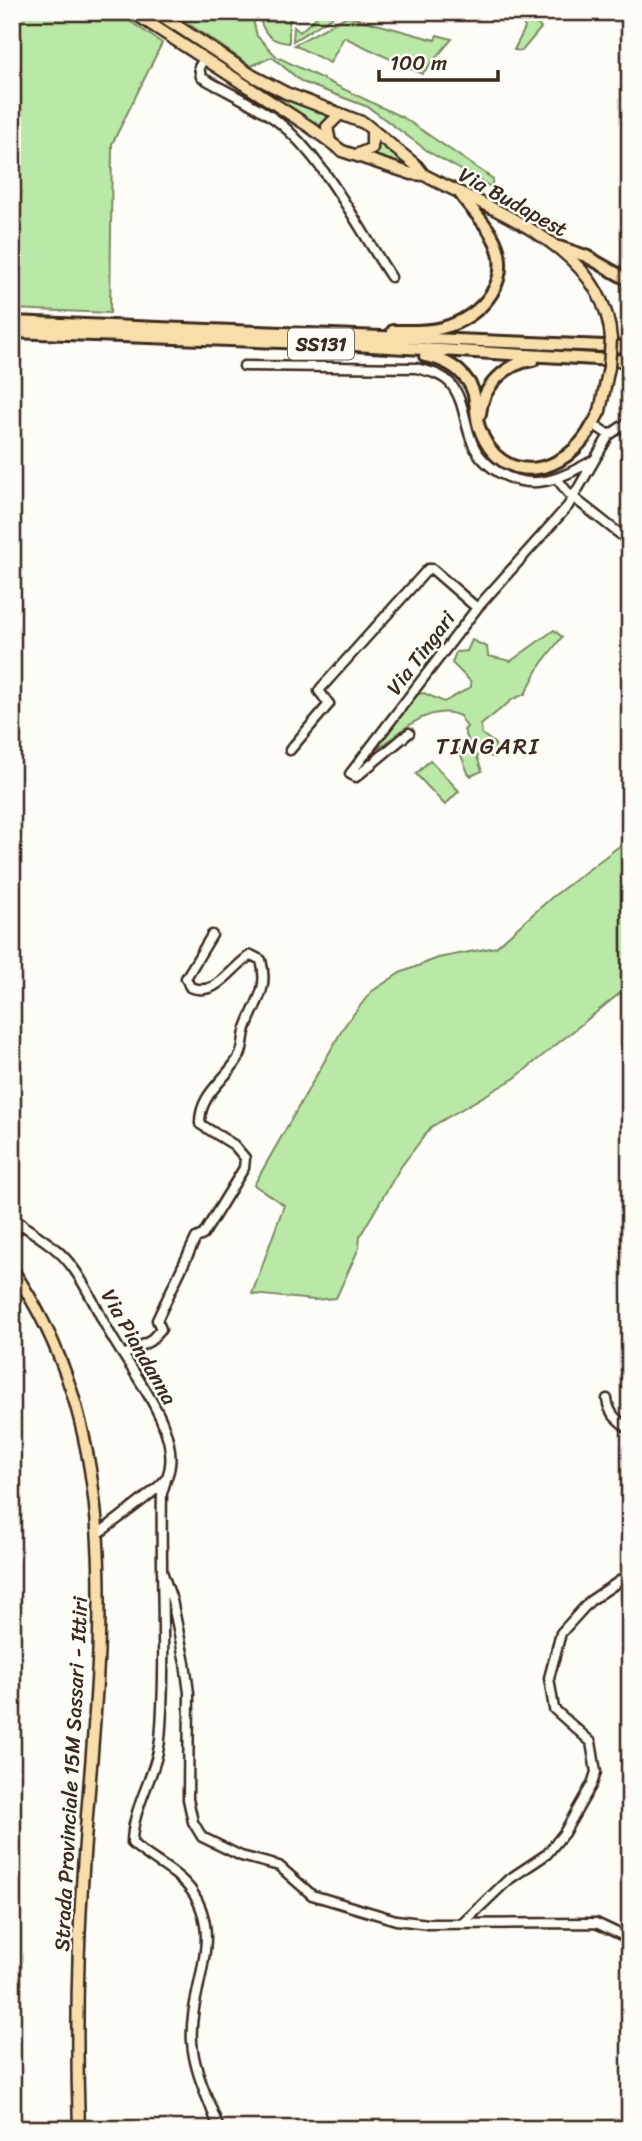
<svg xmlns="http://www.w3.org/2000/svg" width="642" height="2141" font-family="Sriracha,sans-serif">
<rect width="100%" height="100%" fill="#fdfcf7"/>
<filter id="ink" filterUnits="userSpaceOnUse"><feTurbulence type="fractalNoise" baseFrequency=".0143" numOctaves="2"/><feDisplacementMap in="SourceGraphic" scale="14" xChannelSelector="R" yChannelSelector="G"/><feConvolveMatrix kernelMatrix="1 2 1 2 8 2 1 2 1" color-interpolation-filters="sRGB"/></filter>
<g filter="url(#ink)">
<!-- green -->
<path fill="#bae8a6" stroke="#7a8962" stroke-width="2" d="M12,12H116L162,43L112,144L110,313L12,309Z
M142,12H148L238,72L279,95L330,117L324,131Z
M171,12H251L257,36L277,57L404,118L493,179L491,187L429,152L368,107L302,82L272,57L251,66Z
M258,12H298L289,21V43C268,42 262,30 258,12Z
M322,12H340L293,41L294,27L300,32Z
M519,12H524L541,28L522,51L514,50L525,28Z
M347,16L435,40L437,35L452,39L422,74L344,37L330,63L294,45Z
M378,140L415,170L370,156Z
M554,630L562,637L541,664L525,694L513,699L481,725L482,734L494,743L499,753L493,757L480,754L477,757L482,771L471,776L468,773L459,750L469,742L464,730L467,727L460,716C426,700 388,743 363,762L413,695L424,693L444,702L471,687V682L452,663L456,652L467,651L472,640L487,647L488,656L511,661Z
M430,760L459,791L445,805L416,774Z
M630,838V985L515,1078L431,1127L400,1168L360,1236L359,1248L336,1298L314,1300L252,1294L284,1205L254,1185L345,1025L371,992L400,973L438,958L496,947L551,898Z"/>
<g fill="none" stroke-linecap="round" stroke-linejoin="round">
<!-- minor casing -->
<g stroke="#3b2a1e" stroke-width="13">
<path id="minor" d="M204,59L199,67L201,77C225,91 253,103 276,120C324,157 357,226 391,277
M244,366L416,368C428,371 442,374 450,383C464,399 464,421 471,439C475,452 486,464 498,472C534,493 561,478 594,460
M593,424L609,435
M558,480L569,494L630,542
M630,595V598
M409,733L356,777L350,774L477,608L568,506L609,435L630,421
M290,750L329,704L319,691L321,688L428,569H432L477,608
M12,1217C31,1233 55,1244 70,1264C89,1287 99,1317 115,1342C135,1376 184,1435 167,1477C162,1488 110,1524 97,1535
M12,1236L22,1224
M124,1355L150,1341L161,1329L157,1320L196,1238L203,1235L244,1168L245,1158L234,1145L200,1124C199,1093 227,1080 240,1055C244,1047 243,1036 246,1028C256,1000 269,990 261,960L251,955C231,967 217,998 190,987L186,978L212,935
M607,1399C609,1415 618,1420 630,1430
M166,1480L162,1493C160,1575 167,1658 160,1740C156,1776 132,1807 132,1843C150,1860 176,1870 191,1890C226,1939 188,1989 192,2042C194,2072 209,2100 219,2129
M162,1571L172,1600L185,1663L189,1693L188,1799L193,1822L202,1837L241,1856L279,1866L312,1895L396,1920L428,1924L596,1923L630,1939
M462,1924L508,1880L547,1854L564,1833L592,1784L596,1772L591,1742L554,1709L549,1678L561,1633L590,1601L624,1578H630"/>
</g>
<!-- major casing -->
<g stroke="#3b2a1e" stroke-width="15">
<path id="major" d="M132,12L310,127L342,151L412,174L424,175C495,212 605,247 611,339
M156,12L253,76L286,93L364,123L417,166L424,175
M330,142L327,127L339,115
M356,155L372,148V132
M593,424L600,411L609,367
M12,1269C136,1449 96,1668 83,1870C77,1956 76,2043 79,2129"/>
</g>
<!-- highway casing -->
<g stroke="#3b2a1e" stroke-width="16">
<path id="highway" d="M559,247L586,256L630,281
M12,322L630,347
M393,331C409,331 427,332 442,328C484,317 517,276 491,234C483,220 470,208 461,195
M12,332L336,344L630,361
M425,356C442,359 457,366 467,380C478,393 474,412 479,427C500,490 567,476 593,424
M480,414C482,387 506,363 533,360"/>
</g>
<!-- minor -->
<use href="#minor" stroke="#fdfcf7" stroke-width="8"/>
<!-- major -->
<use href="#major" stroke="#f8deab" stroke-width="10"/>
<!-- highway -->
<use href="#highway" stroke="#f8deab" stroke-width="10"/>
<!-- major-bridge casing -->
<g stroke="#3b2a1e" stroke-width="15" stroke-linecap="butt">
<path id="major-bridge" d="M609,367L611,339"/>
</g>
<!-- major-bridge -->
<use href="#major-bridge" stroke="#f8deab" stroke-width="10"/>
</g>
</g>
<g text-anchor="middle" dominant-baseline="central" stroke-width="5" stroke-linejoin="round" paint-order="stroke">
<!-- shield labels -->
<rect fill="#fdfcf7" stroke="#75695f" stroke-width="2" x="288" y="328.5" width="66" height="31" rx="5"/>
<g font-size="19" font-weight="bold" fill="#3b2a1e">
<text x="321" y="344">SS131</text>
</g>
<!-- street labels -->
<g font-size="21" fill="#3b2a1e" stroke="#fdfcf7">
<text transform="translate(513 202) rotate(29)">Via Budapest</text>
<text transform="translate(421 653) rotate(-53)">Via Tingari</text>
<text transform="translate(139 1347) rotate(60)">Via Piandanna</text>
<text transform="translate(71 1774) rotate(-87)">Strada Provinciale 15M Sassari - Ittiri</text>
</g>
<!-- neighbourhood labels -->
<g font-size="23" letter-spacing="2" fill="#3b2a1e" stroke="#fdfcf7">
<text x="488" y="746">TINGARI</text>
</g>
</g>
<!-- margin -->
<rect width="642" height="2141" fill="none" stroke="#fdfcf7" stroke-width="42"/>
<rect x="21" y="21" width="600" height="2099" fill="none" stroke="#3b2a1e" stroke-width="2.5" filter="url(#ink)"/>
<!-- scale -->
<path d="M379 70v10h119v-10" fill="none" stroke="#3b2a1e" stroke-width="3.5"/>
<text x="390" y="70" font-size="21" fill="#3b2a1e" stroke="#fdfcf7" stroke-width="5" paint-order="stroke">100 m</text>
</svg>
